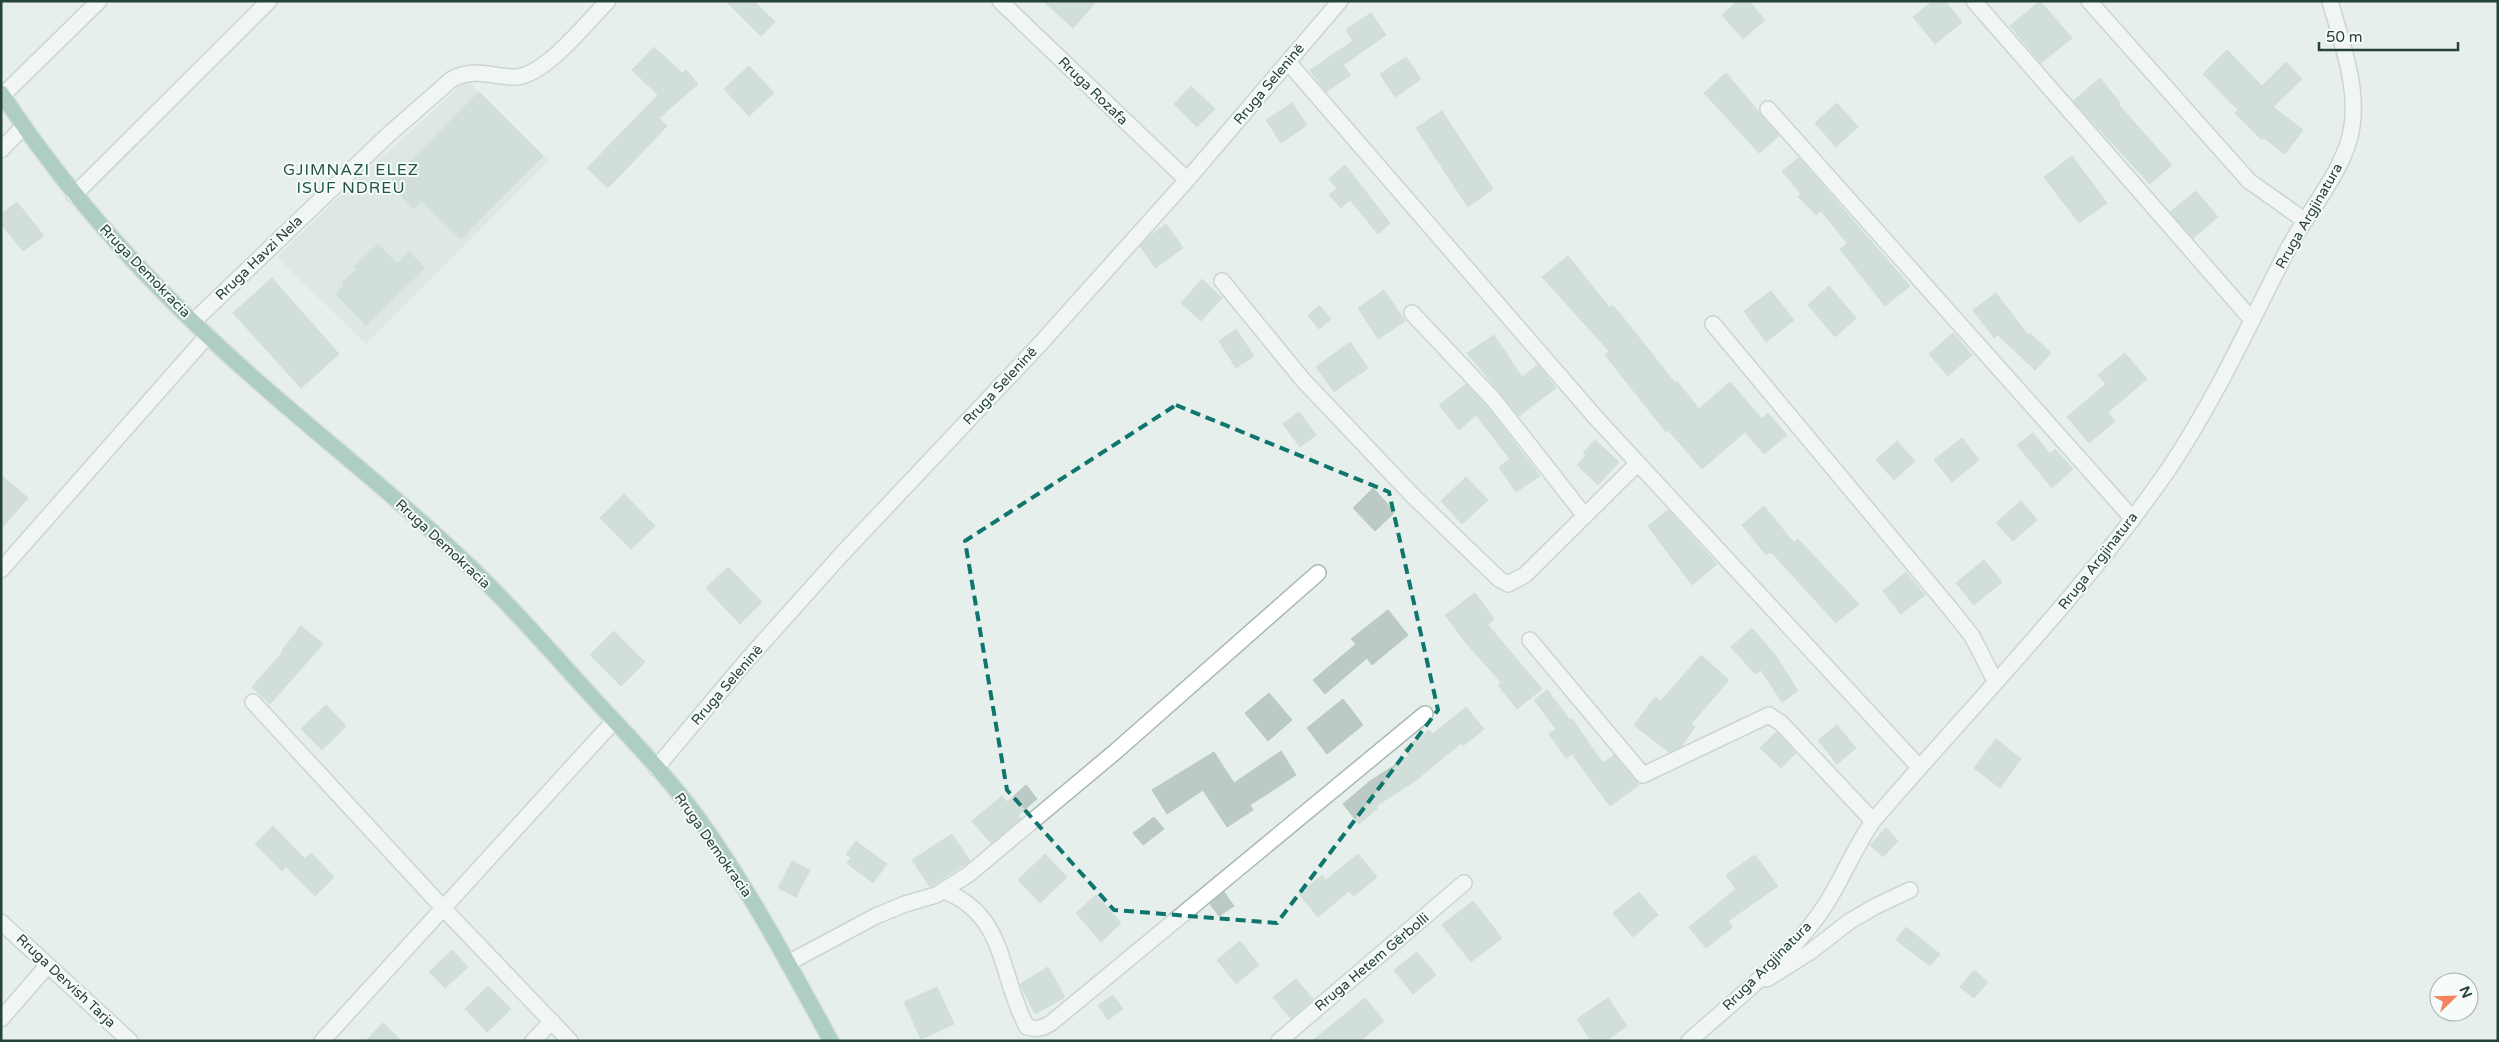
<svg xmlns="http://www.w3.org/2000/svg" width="2499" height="1042" font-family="'Varela Round',sans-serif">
<rect width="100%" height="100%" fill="#e6efeb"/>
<!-- built -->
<path fill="#d4dfda" d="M467,80L549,161L366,344L277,257L352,184Z"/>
<!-- building -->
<path fill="#bbcac4" stroke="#b8c9c2" d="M726,1H754L775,22L761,36Z
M1043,1H1097L1073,28Z
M1738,1H1749L1765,20L1743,39L1722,15Z
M1933,1H1945L1962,22L1935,44L1913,17Z
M2040,1L2072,38L2041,63L2010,26Z
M1371,13L1386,35L1343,65L1351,75L1326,92L1310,70L1353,41L1346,30Z
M654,47L682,73L686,70L698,84L659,118L667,126L608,188L587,168L658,95L632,70Z
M2227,50L2262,86L2286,62L2302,79L2273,107L2303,130L2285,154L2264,138L2262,140L2235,113L2238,110L2203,74Z
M1406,57L1421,79L1395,97L1380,74Z
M749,66L774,93L749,116L724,89Z
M1726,73L1779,136L1759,153L1704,93Z
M2100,78L2120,103L2119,105L2172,165L2150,184L2073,101Z
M1191,86L1215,109L1197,127L1174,104Z
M479,92L543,156L461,239L422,201L414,209L388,184Z
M1292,103L1307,125L1281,143L1266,120Z
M1837,103L1858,127L1836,147L1815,123Z
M1442,111L1493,189L1468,207L1416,128Z
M2072,156L2107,203L2079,223L2044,177Z
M1799,158L1910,286L1885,306L1840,249L1847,243L1821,211L1816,215L1798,197L1801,194L1782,171Z
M1345,165L1390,223L1378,234L1350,200L1341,208L1329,195L1337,188L1329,179Z
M2196,191L2218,217L2193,238L2170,212Z
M17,202L44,236L23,251L1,224V214Z
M1166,224L1183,248L1155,268L1140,246L1151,235Z
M378,244L397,264L409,252L425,268L366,325L336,294L344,286L342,283L357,269L354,267Z
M1568,256L1610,308L1612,305L1622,316L1675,383L1677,381L1699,409L1730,382L1762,419L1768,413L1787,435L1764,454L1745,432L1702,469L1668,430L1666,432L1605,355L1609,351L1542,277Z
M272,278L339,354L301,388L233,313Z
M1202,279L1222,298L1201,321L1181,303Z
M1829,286L1856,318L1835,337L1808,305Z
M1384,290L1405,321L1378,339L1358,308Z
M1771,291L1794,320L1766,342L1744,311Z
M1996,293L2028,335L2030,333L2051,353L2035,370L1998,335L1994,338L1973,310Z
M1319,305L1331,319L1319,329L1308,316Z
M1236,329L1254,356L1236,368L1219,341Z
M1953,333L1972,355L1948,376L1929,354Z
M1494,335L1522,377L1538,365L1556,388L1519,416L1467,353Z
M1350,342L1368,368L1334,392L1316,367Z
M2125,353L2147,379L2108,412L2115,421L2089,443L2067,417L2106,384L2098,375Z
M1466,384L1487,406L1540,476L1516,492L1499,467L1510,459L1476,415L1459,430L1439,405Z
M1299,412L1316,435L1300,447L1283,424Z
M2033,433L2050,454L2055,449L2073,469L2052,488L2017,445Z
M1962,438L1979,460L1952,482L1934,460Z
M1595,440L1619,462L1598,485L1577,465L1586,455L1583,453Z
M1897,441L1915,461L1894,480L1876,460Z
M1,475L28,498L1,529Z
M1466,477L1488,500L1462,524L1441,501Z
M1373,488L1395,512L1375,531L1353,508Z
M624,494L655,526L631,549L600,518Z
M2021,501L2037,520L2013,541L1996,523Z
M1764,506L1794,543L1798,539L1859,604L1836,623L1771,552L1766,555L1742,525Z
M1668,510L1717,564L1692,585L1648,526Z
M1984,560L2002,582L1974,605L1956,583Z
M728,567L762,602L740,624L706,588Z
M1906,572L1925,595L1901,614L1883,591Z
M1475,593L1494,619L1488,625L1542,689L1517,709L1498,685L1501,682L1465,642L1445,615Z
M1388,610L1408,635L1372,665L1367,658L1325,694L1313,680L1356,644L1351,639Z
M301,626L323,644L270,704L252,687L282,653L281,652Z
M1752,628L1776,656L1798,691L1782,702L1761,670L1755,674L1731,647Z
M614,631L645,662L621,686L590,655Z
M1701,655L1729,680L1691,724L1695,727L1681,747L1669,752L1634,725L1655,697L1661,701Z
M1547,690L1570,720L1572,719L1603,763L1614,755L1639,785L1610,806L1572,754L1566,758L1549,734L1556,729L1534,700Z
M1269,693L1292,720L1268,741L1245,713Z
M1343,699L1363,725L1327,754L1307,728Z
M326,705L346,726L322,750L301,729Z
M1466,707L1484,729L1463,746L1461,743L1415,781L1376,806L1378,808L1359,824L1343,804L1370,781L1409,756L1404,749L1429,730L1433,734Z
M1837,725L1856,748L1837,764L1818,740Z
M1776,732L1796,753L1781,768L1760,748Z
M1996,739L2021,759L2000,788L1974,768Z
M1281,751L1296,775L1250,805L1253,810L1227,827L1203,790L1167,814L1152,790L1214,752L1234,783Z
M1026,785L1037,799L1018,815L1021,819L991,843L972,821L1002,796L1007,802Z
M1154,817L1164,829L1143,845L1133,833Z
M273,826L305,859L311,853L334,877L315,896L286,867L282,871L255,844Z
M1886,828L1898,841L1883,857L1870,845Z
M952,834L970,861L930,887L912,860Z
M856,841L887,864L873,883L847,863L851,858L846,854Z
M1045,854L1067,877L1040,903L1018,880Z
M1358,854L1377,877L1354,896L1349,891L1318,917L1299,894L1322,875L1326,880Z
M1755,855L1778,886L1728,921L1733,927L1706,948L1689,927L1736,889L1726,875Z
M792,861L810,870L796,897L778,888Z
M1224,892L1234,906L1219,916L1210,904Z
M1639,892L1658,915L1633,937L1613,913Z
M1096,895L1121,923L1101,942L1076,913Z
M1473,901L1502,938L1471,962L1442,925Z
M1906,927L1940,954L1930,966L1896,940Z
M1240,941L1259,965L1236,984L1217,960Z
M452,950L468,967L445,988L429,972Z
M1417,952L1436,975L1413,994L1394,970Z
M1048,967L1065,997L1035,1014L1020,984Z
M1974,970L1988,982L1974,998L1960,987Z
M1296,979L1313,999L1291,1019L1273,997Z
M488,986L511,1009L487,1032L465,1009Z
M937,987L954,1024L921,1039L904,1002Z
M1113,995L1123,1009L1108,1020L1098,1005Z
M1365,998L1384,1021L1360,1041H1312Z
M1608,998L1627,1026L1605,1041H1591L1577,1019Z
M383,1023L401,1041H366Z"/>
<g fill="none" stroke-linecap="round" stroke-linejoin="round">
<!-- minor casing -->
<g stroke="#a8b8b2" stroke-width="18">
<path id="minor" d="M1000,1L1187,180
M1974,1L2252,320
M2089,1L2249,181L2304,220
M1288,62L1597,419L1919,767
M3,95L99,1
M1768,109L2133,519
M1,150L23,127
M74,195L269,1
M1222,281L1303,380L1414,497L1499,579L1508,584L1525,575L1638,463
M1412,313L1494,400L1585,516
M194,321L388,135L452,79C474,67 491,77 515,77C544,77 587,22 608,1
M1713,324L1953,612L1972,636L1995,681
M1,570L208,335
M1530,640L1643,775L1769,715L1781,723L1873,821
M253,702L444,909L570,1041
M656,768L747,660L841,555L1040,344L1187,180L1340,1
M944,891C1007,915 999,976 1027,1027C1037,1030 1043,1028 1051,1023L1425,714
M1,922L130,1041
M788,963L876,916L905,904L936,895L969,874L1115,752L1318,573
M1767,979L1810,952L1850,921L1876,906L1910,890
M1,1019L48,965
M322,1041L614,721
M533,1041L552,1021
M1279,1041L1464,883
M1689,1041C1735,1000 1793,956 1826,904C1843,877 1855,847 1873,821C1973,704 2082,595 2170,467C2216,398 2251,321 2289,247C2309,210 2347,167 2352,126C2358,84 2341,41 2330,1"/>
</g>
<!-- major casing -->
<g stroke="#c2cac8" stroke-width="18">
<path id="major" d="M1,93C75,205 162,298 264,387C329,444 398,498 461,558C509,603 552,653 596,701C632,740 670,779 701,822C750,891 790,966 831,1041"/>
</g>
<!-- minor -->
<use href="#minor" stroke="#fff" stroke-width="15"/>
<!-- major -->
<use href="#major" stroke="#6aa596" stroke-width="15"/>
</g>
<!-- marked area -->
<path d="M0 0H2499V1042H0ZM1176,405L1389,492L1438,710L1277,923L1114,910L1007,790L965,541Z" fill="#e6efeb" fill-opacity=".55" fill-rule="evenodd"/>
<path fill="none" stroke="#0f766e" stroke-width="4" stroke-dasharray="10 6" stroke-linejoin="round" d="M1176,405L1389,492L1438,710L1277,923L1114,910L1007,790L965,541Z"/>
<g text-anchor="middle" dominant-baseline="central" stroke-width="4" stroke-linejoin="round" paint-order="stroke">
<!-- street labels -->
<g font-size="14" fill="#24423a" stroke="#f7fbf9">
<text transform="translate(1269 84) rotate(-50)">Rruga Seleninë</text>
<text transform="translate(1093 91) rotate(44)">Rruga Rozafa</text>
<text transform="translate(2309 216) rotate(-60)">Rruga Argjinatura</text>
<text transform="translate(259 258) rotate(-44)">Rruga Havzi Nela</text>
<text transform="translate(145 271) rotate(46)">Rruga Demokracia</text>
<text transform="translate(1000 386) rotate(-47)">Rruga Seleninë</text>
<text transform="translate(443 544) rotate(43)">Rruga Demokracia</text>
<text transform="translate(2098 561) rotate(-52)">Rruga Argjinatura</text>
<text transform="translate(727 685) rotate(-49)">Rruga Seleninë</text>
<text transform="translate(713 845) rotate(55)">Rruga Demokracia</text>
<text transform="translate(1372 962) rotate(-40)">Rruga Hetem Gërbolli</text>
<text transform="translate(1767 966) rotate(-45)">Rruga Argjinatura</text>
<text transform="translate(66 981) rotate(43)">Rruga Dervish Tarja</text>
</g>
<!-- quarter labels -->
<g font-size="16" letter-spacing="1" fill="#1f5548" stroke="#f7fbf9">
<text x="351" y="170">GJIMNAZI ELEZ<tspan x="351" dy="18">ISUF NDREU</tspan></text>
</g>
</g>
<!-- border -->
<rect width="2499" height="1042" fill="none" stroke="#24423a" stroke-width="5"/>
<!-- north arrow -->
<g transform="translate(2454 997) rotate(67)"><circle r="24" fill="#f7fbf9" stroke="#a3b1ad"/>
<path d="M0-4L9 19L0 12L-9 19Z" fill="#f4845f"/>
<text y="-8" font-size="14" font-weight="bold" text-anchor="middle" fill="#24423a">N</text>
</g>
<!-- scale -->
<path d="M2319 42v8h139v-8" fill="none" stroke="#24423a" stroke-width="2.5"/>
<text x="2326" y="42" font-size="15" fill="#24423a" stroke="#f7fbf9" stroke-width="4" paint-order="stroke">50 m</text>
</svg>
